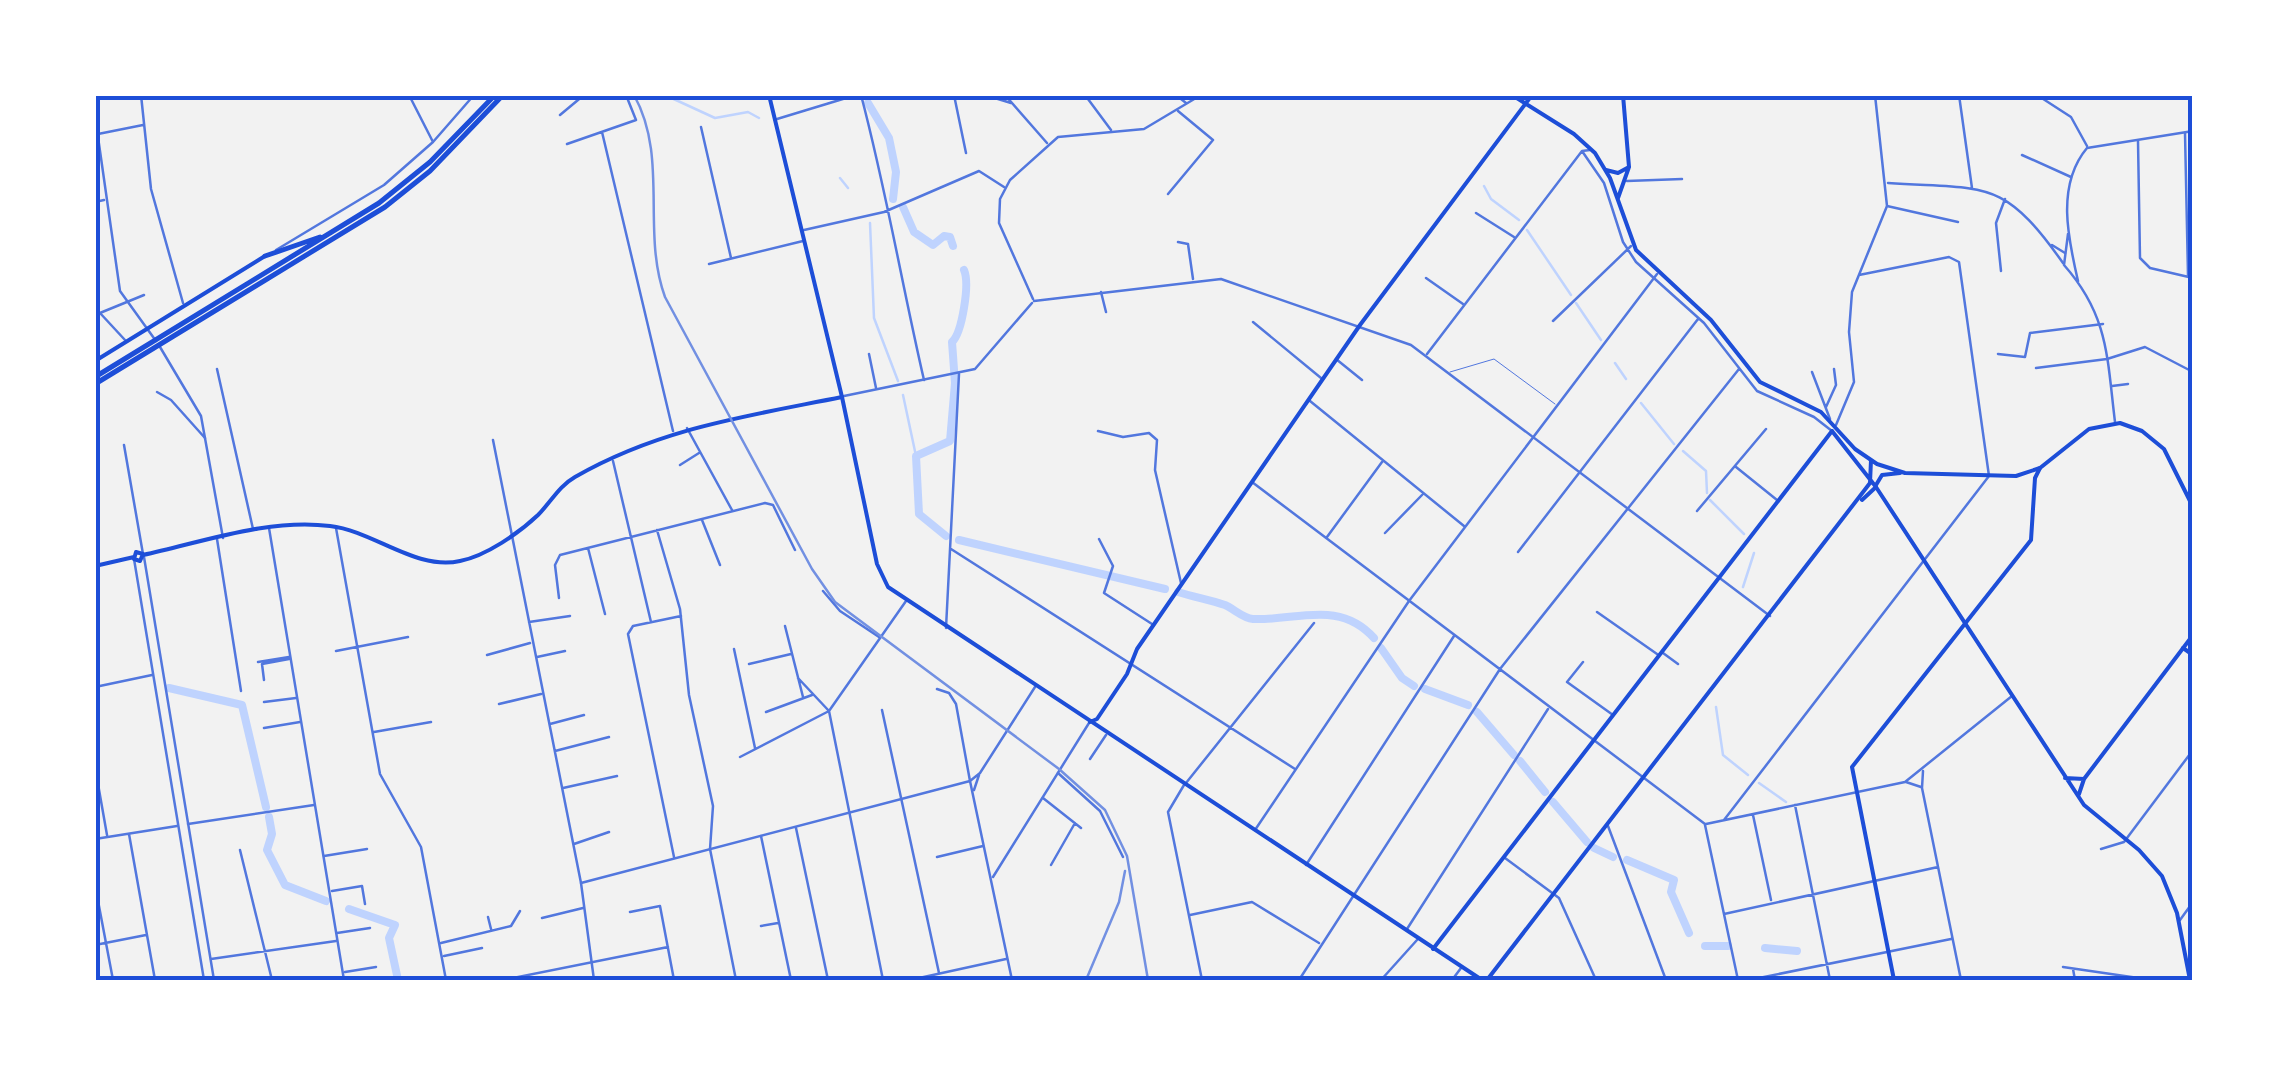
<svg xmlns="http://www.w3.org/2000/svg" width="2288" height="1075" font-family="'Space Grotesk',sans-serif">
<rect width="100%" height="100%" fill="#f2f2f2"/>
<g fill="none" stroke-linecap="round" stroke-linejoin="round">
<!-- stream -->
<path stroke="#bfd3fe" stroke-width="2.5" d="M665,95L715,118L748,112L759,118
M840,178L848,188
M1484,186L1491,199L1519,220
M870,223L874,318L898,381
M1527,230L1571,295
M1576,303L1601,340
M1615,363L1626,379
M903,395L916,456
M1641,403L1674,444
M1683,451L1706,471L1707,493
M1710,500L1744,534
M1743,587L1754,553
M1716,707L1723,755L1748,775
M1759,783L1786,802"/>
<!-- river -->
<path stroke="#bfd3fe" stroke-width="8" d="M868,103L889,138L896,172L893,199
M903,207L914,232L933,245L944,236L950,237L953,246
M946,536L919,514L916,456L950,441L955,383L952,342C962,333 970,284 964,270
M959,540L1165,589
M1178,592C1194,597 1210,600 1225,605C1234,609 1243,618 1253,619C1296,621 1339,599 1374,638
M1381,648L1402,678L1414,686
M169,688L242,705L266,807
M1425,689L1468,705
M1477,712L1514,755
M1520,761L1545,792
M1553,802L1587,842
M269,817L272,834L267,850L285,885L326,901
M1594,848L1613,857
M1627,860L1674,880L1671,892L1689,933
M349,909L395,925L389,938L398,980
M1705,946H1728
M1765,948L1797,951"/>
<!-- service -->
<path stroke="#5277de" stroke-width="1" d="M1450,372L1494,359L1555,404"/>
<!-- minor -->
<path stroke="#5277de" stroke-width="2.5" d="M141,95L151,189L183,303
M409,95L433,142
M693,95V97
M861,95C886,189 902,285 924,380
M954,95L966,153
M985,95L1011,103
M1005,95L1047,143
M1085,95L1111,130
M1176,95L1186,103
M1959,95L1972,188
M2037,95L2071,117L2087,146
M560,115L584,95
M777,119L856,95
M701,127L731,258
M602,132L673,431
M2185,133L2188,275
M98,134L143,125
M2138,141L2140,258L2150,268L2193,278
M567,144L636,120L626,95
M1582,151L1604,183L1623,242L1636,262L1704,323L1757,391L1814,417L1832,431
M2022,155L2071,177
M1627,181L1682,179
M1888,183C1988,190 2002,177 2063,263
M1168,194L1213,140L1178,111
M95,202L104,200
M1887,206L1958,222
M1476,213L1514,237
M804,230L884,212L979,171L1004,187
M1178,242L1188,244L1193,279
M2052,245L2065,253
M276,250L384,185L433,142L474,95
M709,264L803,241
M2001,271L1996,223L2005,199
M1426,278L1463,304
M1101,292L1106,312
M100,313L125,340
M95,315L144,295
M1553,321L1631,246
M1253,322L1321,378
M869,354L876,388
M1427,354L1582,151L1590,150
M1998,354L2025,357L2030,333L2103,324
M1336,359L1362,380
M2036,368L2107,359L2145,347L2193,372
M217,369L253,529
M1812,372L1830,419
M2112,386L2128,384
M157,392L171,400L205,438
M1310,401L1464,526
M1826,407L1836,385L1834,369
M1836,425L1854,382L1849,332L1852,292L1887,206L1875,95
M687,428L732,510
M1098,431L1123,437L1149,433L1157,440L1155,470L1181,583
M493,440L581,883
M124,445L143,554
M613,461L651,622
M680,465L699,453
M1736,467L1777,500
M1252,482L1705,824
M1697,511L1766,429
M702,520L720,565
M336,528L380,774L421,847L446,980
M657,530L680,609L689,695L713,806L710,849L736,980
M1385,533L1422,495
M1327,537L1382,462
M217,539L241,691
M1099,539L1113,566L1104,593L1152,624
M588,548L605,614
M951,549L1295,769
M1518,552L1698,319
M823,591L840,611L879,637
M559,598L555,565L560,555L765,503L773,505L795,550
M1597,612L1657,654
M529,622L570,616
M785,626L803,697
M946,628L959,374
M734,649L755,748
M336,651L408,637
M1663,653L1678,664
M487,655L530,643
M537,657L565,651
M258,662L289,657
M1583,662L1567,682L1613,715
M749,664L791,654
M798,678L829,711L883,980
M264,680L262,664L289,659
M95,687L152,675
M937,689L949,693L956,704L970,781
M264,702L296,698
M499,704L541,694
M882,710L939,973
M766,712L812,695
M550,724L584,715
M264,728L300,722
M374,732L431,722
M555,751L609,737
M740,757L829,711L906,601
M1090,759L1106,735
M95,767L107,835
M1923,771L1922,788L1961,980
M1058,773L1100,811L1123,857
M1906,782L1921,787
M1186,783L1314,623
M563,788L617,776
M1043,798L1081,828
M1795,805L1830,980
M1753,815L1771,900
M1724,820L1989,476L1959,262L1949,257L1859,275
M188,824L314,805
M1706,824L1905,782L2012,696
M1705,825L1738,980
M1608,826L1666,980
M796,828L828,980
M129,834L155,980
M761,836L791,980
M95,839L177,826
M574,844L609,832
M2101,849L2124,842L2190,754L2193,757
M240,850L272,980
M324,856L367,849
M674,857L628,634L633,626L681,616
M937,857L983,846
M1505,858L1559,898L1596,980
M1051,865L1075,823
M1306,865L1454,636
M95,885L113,980
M332,891L362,886L365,904
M630,912L660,906L674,980
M1724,914L1938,867
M1190,915L1252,902L1319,943
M488,917L491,929
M542,918L583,908
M2180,920L2193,902
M761,926L778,923
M1407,929L1548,709
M337,933L370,928
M441,943L511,926L520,911
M95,945L146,935
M444,956L482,948
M211,959L336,941
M2063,967L2152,980
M2073,969L2075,980
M345,972L376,967
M503,980L668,947
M1299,980L1500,669L1739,369
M1381,980L1417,940
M1452,980L1461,968
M1749,980L1951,939"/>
<!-- tertiary -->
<path stroke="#5277de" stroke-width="2.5" d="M95,116L120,291L156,341
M2068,234L2064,265C2109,316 2107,358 2115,422
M2078,281C2068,238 2056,185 2087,148L2193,131
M1033,299L999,223L1000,199L1010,180L1058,137L1144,129L1201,95
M1034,301L1221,279L1411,345L1770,616
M160,347L201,416L223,538
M844,396L975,369L1032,303
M269,528L344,980
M144,557L214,980
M134,559L204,980
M970,781L1012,980
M1184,785L1168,812L1202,980
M974,790L979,775
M1255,830L1409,601L1657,274
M993,877L1089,723
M594,980L581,883L970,781L980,773L1035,687
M910,980L1006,959"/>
<!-- secondary -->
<path stroke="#1d4ed8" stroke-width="4" d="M95,361L265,256
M1862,500L1876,487
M136,552L143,554L140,561L134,559Z
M143,555C203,542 269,518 330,526C374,531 416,571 460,561C486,556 519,533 538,515C551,502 559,486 575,477C660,428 748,416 842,397
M95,566L134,557
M2183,648L2193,655
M1433,949L1832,431
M1487,980L1870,483
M1894,980L1852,767L2031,540L2035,478L2040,468"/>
<!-- primary -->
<path stroke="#1d4ed8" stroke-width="4" d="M769,95L842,397L877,564L888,587L1482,980
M1512,95L1574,134L1595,153L1610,178L1636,250L1711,320L1760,382L1821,412L1855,449L1877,464L1905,473L2016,476L2040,468L2089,429L2120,423L2142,431L2164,449L2193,507
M1606,170L1618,173L1629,167
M1618,198L1629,167L1623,95
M1832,431L1876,487L2084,805L2139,850L2162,876L2177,913L2190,980
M1870,483L1871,460
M1876,485L1882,475L1900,473
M1090,722L1097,719L1127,674L1137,649L1360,325L1532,95
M2065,778L2084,779
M2079,794L2084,779L2193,635"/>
<!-- motorway -->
<path stroke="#1d4ed8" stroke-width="5" d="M265,256L320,237
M95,377L379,203L430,162L495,95
M95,384L385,207L430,171L503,95"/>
<!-- rail -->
<path stroke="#7290e2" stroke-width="2.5" d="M634,95C669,158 641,231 665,297L812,569L835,602L1059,769L1105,810L1127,856L1148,980
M1086,980L1119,902L1125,871"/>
</g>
<!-- border -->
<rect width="2288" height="1075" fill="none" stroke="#ffffff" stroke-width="195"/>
<rect x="98" y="98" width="2092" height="880" fill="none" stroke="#1d4ed8" stroke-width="4"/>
</svg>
